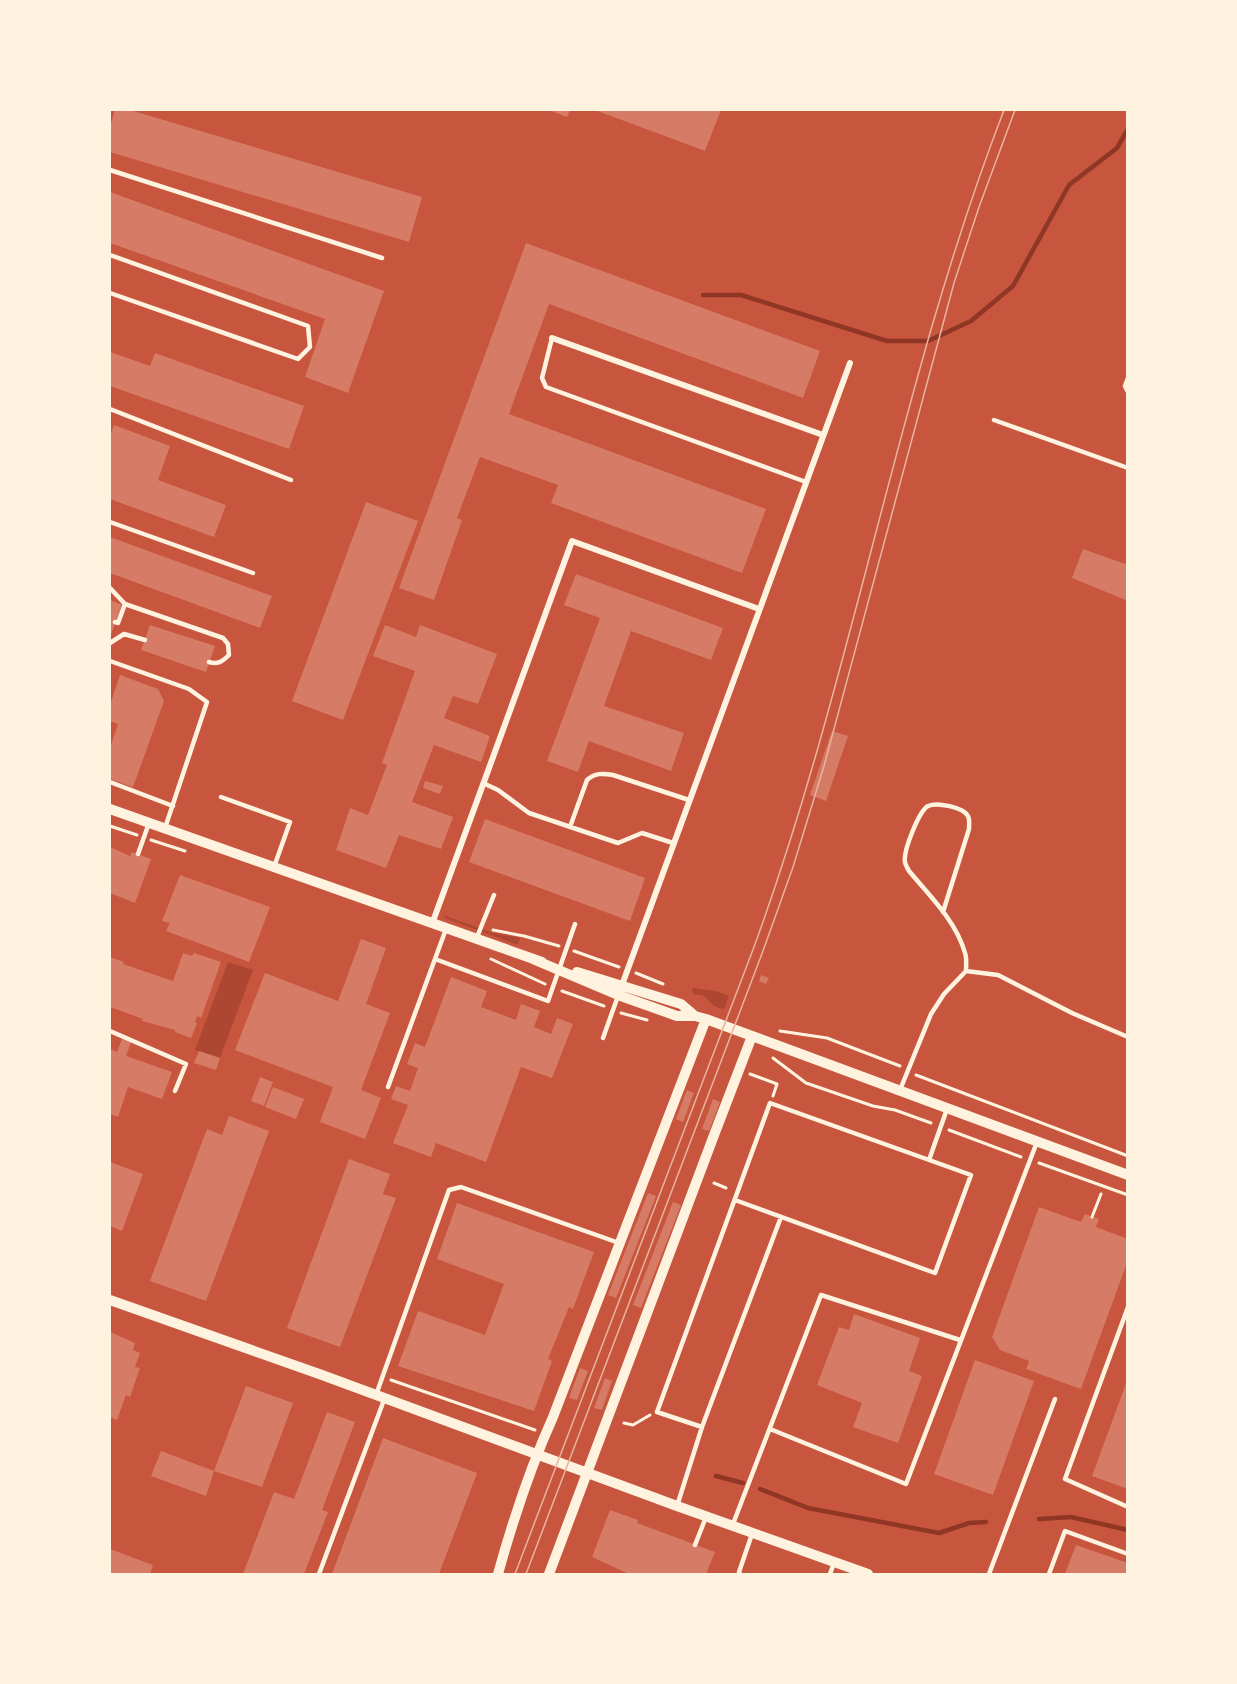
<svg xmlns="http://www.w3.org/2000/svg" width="1237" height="1684" font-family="'Fira Sans',sans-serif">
<rect width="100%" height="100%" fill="#c8553d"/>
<!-- green -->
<path fill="#ae4732" d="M443,915L493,933L520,938L518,945L447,919Z
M228,962L253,970L220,1058L195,1050Z
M693,988L716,991L729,996L724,1009C721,1008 718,1008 715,1006C706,1001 708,993 695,995L692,992Z"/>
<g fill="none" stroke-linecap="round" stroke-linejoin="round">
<!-- stream -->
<path stroke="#8f3625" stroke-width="4.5" d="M703,295H741L887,341H928L971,321L1013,286L1069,185L1117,148L1128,129
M716,1476L743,1483
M760,1489L808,1508L939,1533L969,1523L986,1522
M1039,1519L1071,1517L1128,1530"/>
</g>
<!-- building -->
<path fill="#d67c66" d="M115,110H130L422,197L409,242L110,152V126Z
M549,110H570L567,117Z
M595,110H721L705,151Z
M110,192L384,291L348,393L305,377L325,319L110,243Z
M526,243L820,351L803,398L549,304L509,414L766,509L742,573L551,503L558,485L480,457L457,518L462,520L434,600L399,588Z
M110,352L150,366L155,353L304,406L289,449L110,386Z
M114,425L170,446L158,480L226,505L214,537L110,499V436Z
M366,502L418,521L343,720L292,701Z
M110,537L272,596L260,628L110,573Z
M1083,549L1128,565V601L1072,578Z
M576,574L723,628L711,660L631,631L604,706L684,733L671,771L589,741L578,772L547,761L600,618L564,605Z
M110,600L122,605L110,637Z
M150,625L215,646L206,672L141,650Z
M385,625L416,637L420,625L497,654L478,704L453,696L444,718L490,736L481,762L434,745L412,802L453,817L441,849L399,835L386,868L336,850L350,808L368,815L387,765L382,763L415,671L373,656Z
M120,675L158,689L164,701L133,787L110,779V748L118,724L110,721V705Z
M832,731L848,736L826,801L810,795Z
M425,781L443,786L440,794L423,788Z
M485,819L645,878L630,921L469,862Z
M110,847L130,856L132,852L151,859L135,903L110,893Z
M180,875L270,907L249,962L166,931L170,923L162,921Z
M361,939L386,948L366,1004L390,1013L361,1090L381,1098L365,1139L320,1122L333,1087L235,1050L265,973L338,1001Z
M183,953L192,956L194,953L221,962L201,1018L197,1016L195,1022L197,1023L191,1038L175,1032V1030L142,1021L143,1019L110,1007V957L124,962L123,964L173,981Z
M761,975L769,978L766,984L759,981Z
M451,977L487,991L481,1007L516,1020L521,1004L540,1011L534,1027L551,1034L557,1018L573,1024L552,1078L521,1067L486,1162L436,1143L431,1157L393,1143L408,1105L391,1099L396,1086L410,1091L418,1068L407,1064L415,1043L425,1047Z
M122,1039L131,1042L126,1056L172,1072L162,1099L128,1087L118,1117L110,1114V1049L117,1052Z
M199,1051L220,1058L216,1070L194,1063Z
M260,1077L273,1082L264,1106L251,1101Z
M273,1087L304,1099L296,1119L265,1107Z
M687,1090L694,1093L683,1122L676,1119Z
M713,1099L720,1102L709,1131L702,1129Z
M229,1116L269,1131L206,1301L150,1281L207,1129L222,1135Z
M349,1159L390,1174L383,1194L396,1198L340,1347L287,1328Z
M110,1162L143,1174L122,1231L110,1226Z
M648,1193L656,1196L616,1298L608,1295Z
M673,1202L681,1205L641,1308L633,1305Z
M457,1203L594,1252L573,1309L569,1307L548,1359L552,1361L534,1411L398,1366L418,1311L485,1335L504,1284L437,1259Z
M1039,1207L1081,1222L1085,1214L1099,1219L1096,1227L1128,1239V1260L1081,1389L1026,1369L1029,1361L1000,1350L992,1337Z
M854,1314L920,1338L909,1371L922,1376L898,1443L853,1427L862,1403L817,1385L839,1327L849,1330Z
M110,1332L135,1343L133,1350L140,1353L135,1367L140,1368L130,1397L126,1395L117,1420L110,1417Z
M975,1360L1034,1381L993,1495L934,1474Z
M580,1368L588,1371L577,1400L569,1398Z
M605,1378L612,1381L602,1410L594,1408Z
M1127,1381H1128V1489L1092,1476Z
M246,1386L293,1403L262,1487L214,1471Z
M327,1412L355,1422L322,1510L328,1512L304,1574H243L274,1492L294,1499Z
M383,1438L477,1473L439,1574H332Z
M161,1451L214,1471L206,1496L151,1476Z
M610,1510L638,1520L637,1523L715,1552L706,1574H629L592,1557Z
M1076,1545L1128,1563V1574H1065Z
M110,1549L153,1565L150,1574H110Z"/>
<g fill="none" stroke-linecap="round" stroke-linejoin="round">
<!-- path -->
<path stroke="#fff3e0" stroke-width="3" d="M110,826L137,835
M151,840L185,851
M493,930L524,936L559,946
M574,951L619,967
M491,959L545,984
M636,973L663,984
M562,991L604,1006
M621,1013L647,1020
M780,1031L827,1038L900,1066
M773,1058L806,1083L873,1106L895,1110L931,1123
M750,1074L777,1084L773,1096
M916,1075L1128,1156
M949,1130L1021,1157
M1039,1163L1128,1195
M714,1183L726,1188
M1092,1217L1101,1194
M391,1380L535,1430
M624,1423L633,1425L650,1415"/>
<!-- service -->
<path stroke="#fff3e0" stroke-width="4.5" d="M110,170L382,258
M110,255L308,326L310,347L298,359L110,293
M552,338L542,378L546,387L806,482
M1128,378L1125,386L1128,392
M110,409L291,480
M994,420L1128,468
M110,522L253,573
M110,588L125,604L118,623L115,622
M125,604L223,638L228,644L229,655C223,661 218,665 209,662
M110,643L124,634L145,640
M110,661L189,689L207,702L165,828
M110,782L173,806
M483,783L498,790L529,813L618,843L642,833L673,843
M221,797L290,822L274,867
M570,827L587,780C595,773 602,773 613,775L689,800
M138,854L149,823
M477,937L494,895
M435,959L548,1001L575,924
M966,971L998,975L1072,1013L1128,1037
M110,1031L186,1064L175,1091
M603,1038L618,996
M388,1087L446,929
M900,1090L931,1014L944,994L966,971C966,965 967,958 965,953C956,921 929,895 909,871C908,869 905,864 905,862C903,851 919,811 928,806C937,802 963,807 968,816C970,820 969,825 969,829L943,912
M929,1160L947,1109
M1128,1307L1065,1479L1128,1507
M376,1395L449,1190L461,1187L619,1243
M702,1427L657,1412L770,1103L971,1175L935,1273L735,1200
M770,1429L906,1484L1037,1142
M677,1506L702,1427L781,1217
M733,1524L821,1295L960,1340
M695,1545L706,1517
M319,1574L384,1400
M740,1574L739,1572L752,1534
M830,1574L834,1563
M989,1574L1055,1399
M1049,1574L1065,1531L1128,1554"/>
<!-- minor -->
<path stroke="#fff3e0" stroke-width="6" d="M552,338L823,435
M432,924L572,541L759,609
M622,985L850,363"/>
<!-- tertiary -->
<path stroke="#fff3e0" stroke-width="10" d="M110,809L542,962
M535,960L618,995L677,1016H695L706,1019L1128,1175
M577,972L681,1004L695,1016
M110,1300L322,1375L677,1506L868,1574
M498,1574C513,1520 530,1468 553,1417L706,1019
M549,1574C616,1395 683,1215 752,1036"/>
<!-- tram -->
<path stroke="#e9b49f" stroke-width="1.5" d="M515,1574L754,947C854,673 899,382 1004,110
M526,1574L763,951L793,867L824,766L954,283L979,207L1015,110"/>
</g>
<!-- border -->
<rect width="1237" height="1684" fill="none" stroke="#fff3e0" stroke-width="222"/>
</svg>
